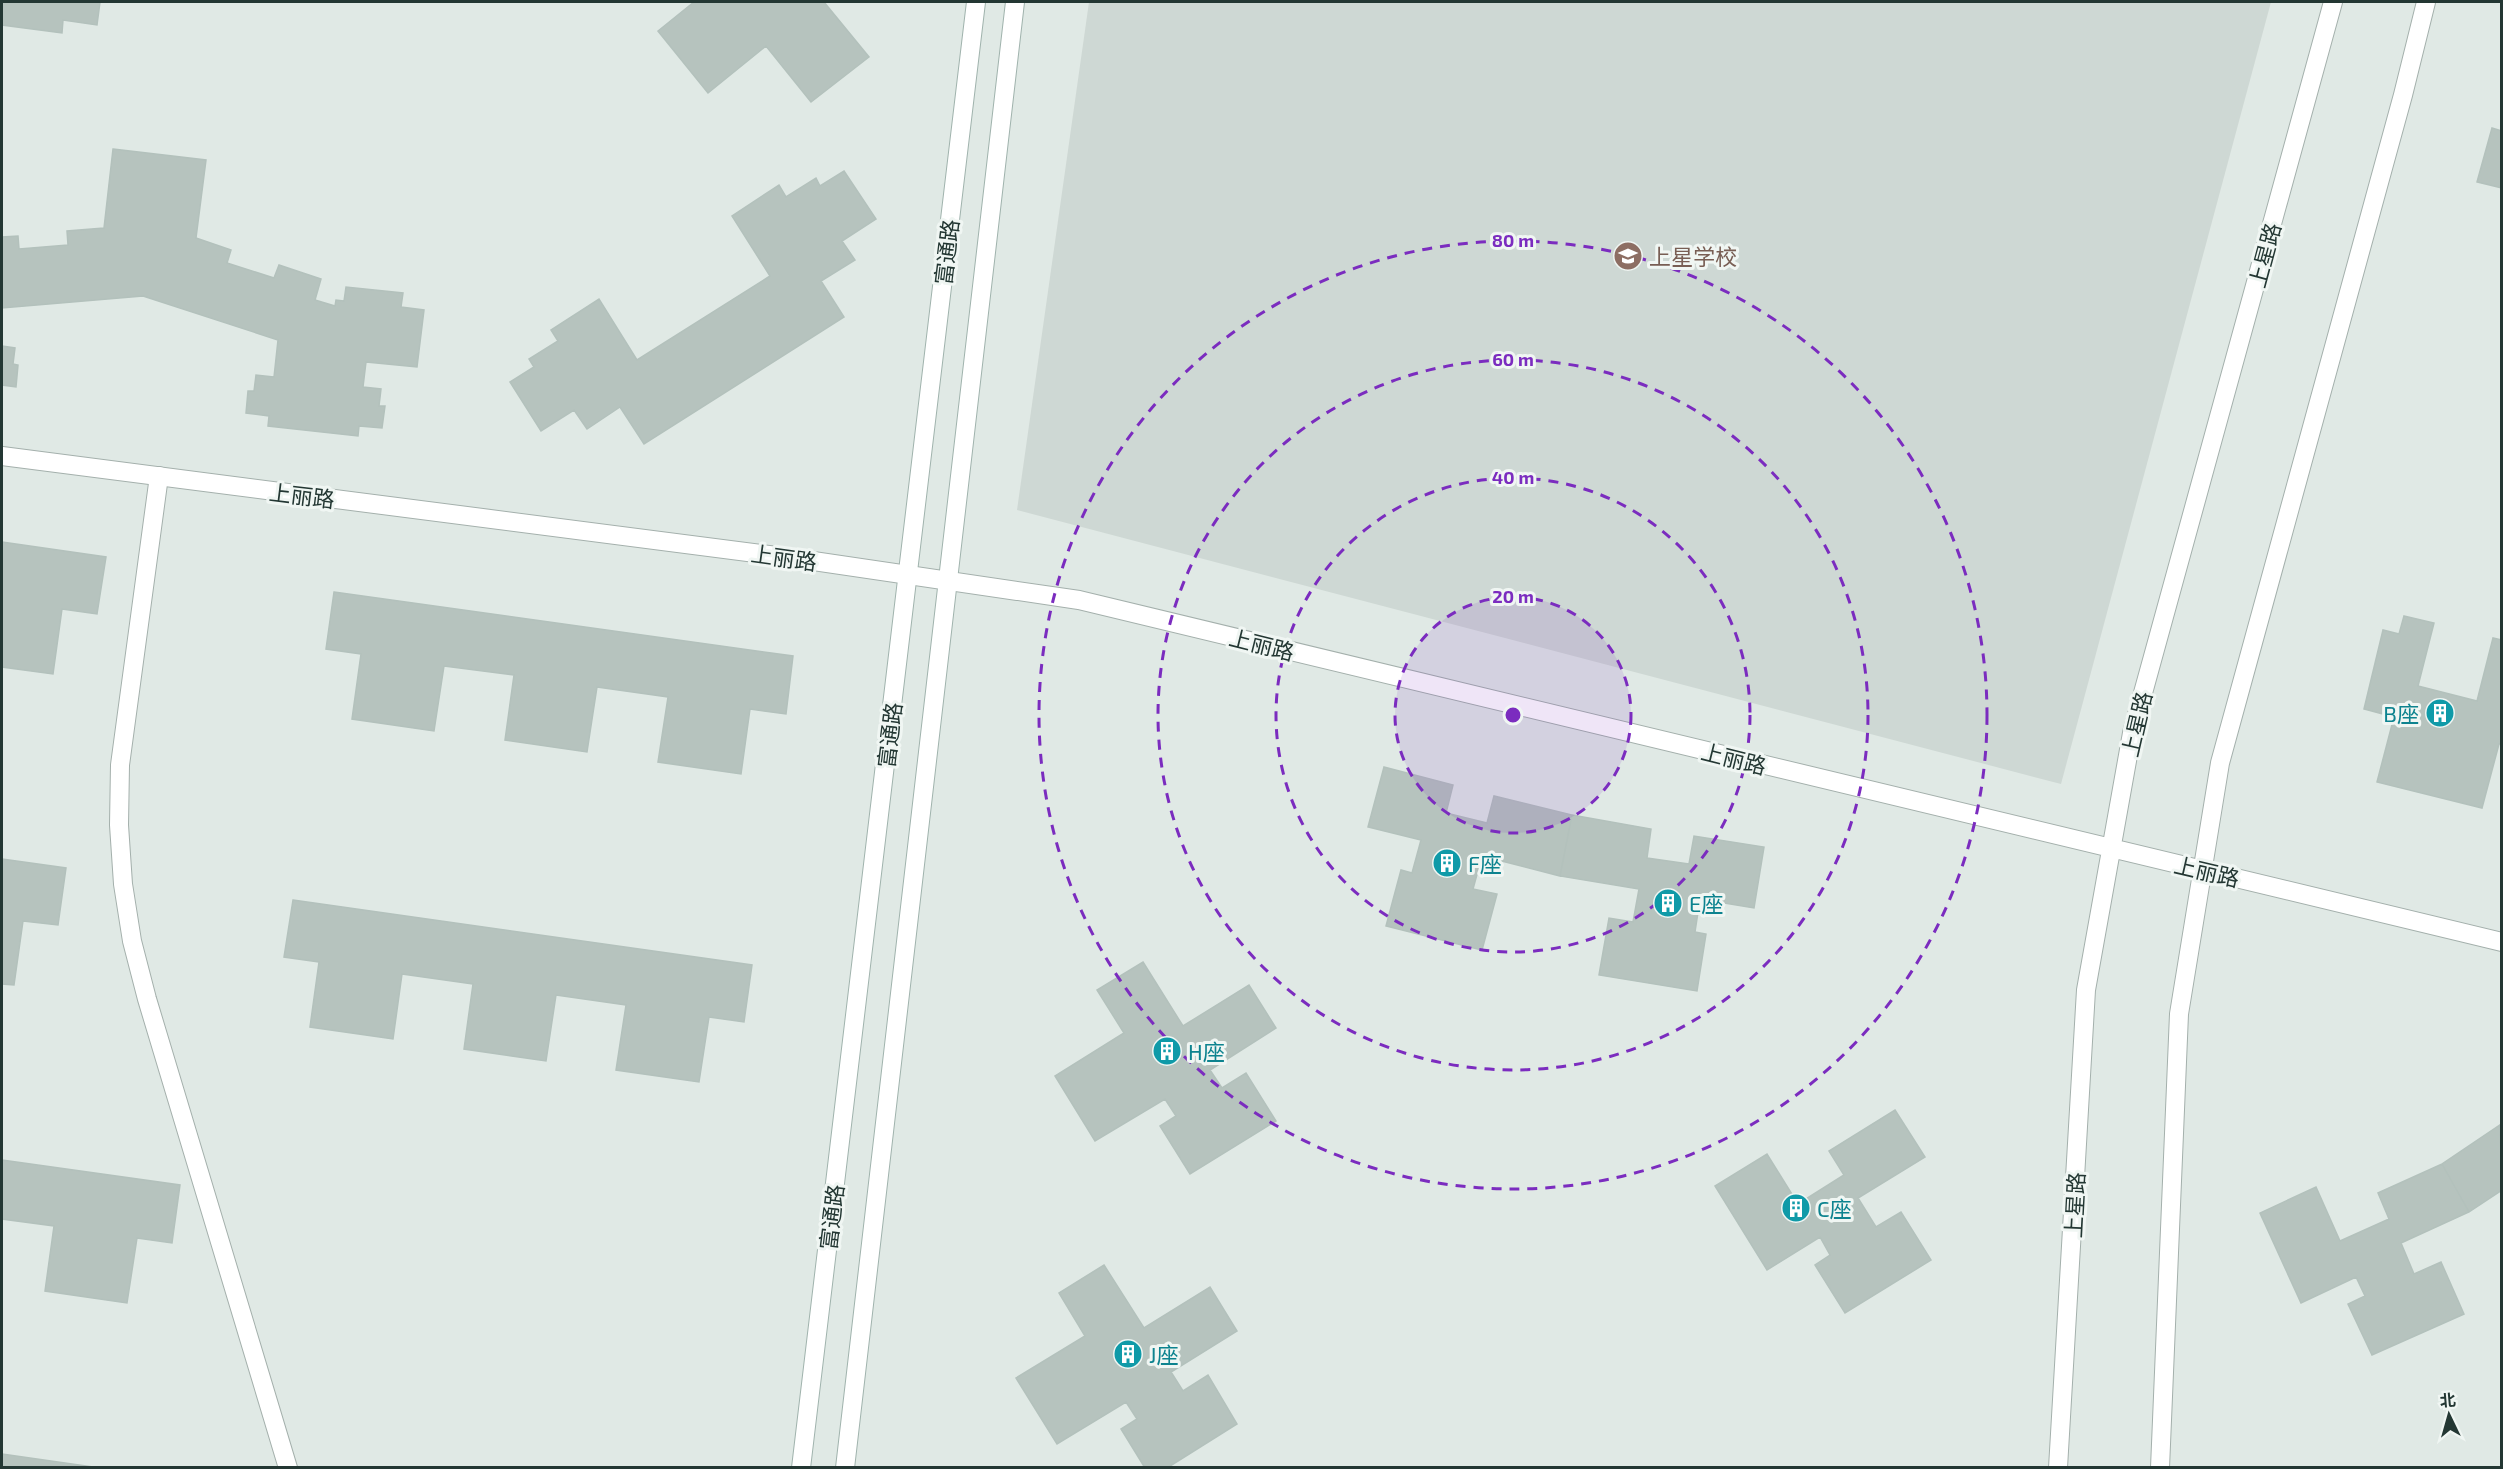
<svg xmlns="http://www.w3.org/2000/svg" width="2503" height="1469" font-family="'Exo 2','Noto Sans SC',sans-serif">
<rect width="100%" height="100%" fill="#e0e9e5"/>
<!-- built -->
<path fill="#ced8d4" d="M1089,2H2271L2061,784L1017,510Z"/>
<!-- building -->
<path fill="#b6c3be" stroke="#b3c1bc" stroke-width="1.5" d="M2,2H100L97,25L63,20L62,33L2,25Z
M694,2H824L869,57L811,102L766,46L708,93L658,31Z
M2492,128L2502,131V188L2477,182Z
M113,149L206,160L196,238L231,250L227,263L274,278L279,265L321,279L315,300L335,306L336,300L344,301L346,287L403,293L401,307L424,310L417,367L366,362L363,387L381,389L379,406H385L382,428L359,426L358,436L268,426L269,416L246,413L248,391H254L256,375L274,377L278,340L143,296L2,308V237L18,236L19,249L68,245L67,231L104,228Z
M844,171L876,219L842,241L855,260L821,281L844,317L644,444L620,407L587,429L574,410L541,431L510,382L534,367L529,359L558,341L551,330L599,299L637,360L770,276L732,216L779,185L786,197L816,178L820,186Z
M2,346L15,348L13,364L18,365L16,387L2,385Z
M2,542L106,557L97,614L62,609L53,674L2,667Z
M334,592L793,656L786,714L750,709L741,774L658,762L668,697L597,687L587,752L505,740L514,675L444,666L434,731L352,719L361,654L326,649Z
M2404,616L2434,623L2418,686L2477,701L2493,638L2502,640V744H2499L2482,808L2377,782L2394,717L2364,709L2383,630L2399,634Z
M1384,767L1453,785L1446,813L1487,823L1494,796L1572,815L1560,876L1482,856L1473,889L1497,894L1482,950L1386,926L1401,870L1412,873L1421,840L1368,827Z
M1572,815L1651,829L1647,858L1689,864L1694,836L1764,847L1754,908L1700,899L1695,932L1706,934L1697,991L1599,975L1609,918L1633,922L1639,889L1560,876Z
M2,859L66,868L58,925L23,921L14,985L2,984Z
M293,900L752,965L744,1022L709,1017L699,1082L616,1070L626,1005L556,995L546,1061L464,1049L473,984L402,974L393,1039L310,1027L319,962L284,957Z
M1143,962L1183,1026L1249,985L1276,1028L1210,1070L1222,1088L1246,1073L1276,1121L1190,1174L1160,1126L1176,1116L1165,1099L1095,1141L1055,1076L1124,1033L1097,990Z
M1895,1110L1925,1157L1858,1198L1876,1227L1901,1212L1931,1260L1845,1313L1815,1265L1830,1255L1820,1237L1767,1270L1715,1186L1767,1154L1798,1204L1844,1175L1829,1151Z
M2500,1125L2502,1190L2469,1212L2442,1164Z
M2,1160L180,1185L172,1243L137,1238L127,1303L45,1291L54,1226L2,1219Z
M2442,1164L2469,1212L2401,1243L2414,1274L2441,1262L2464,1314L2372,1355L2348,1304L2365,1296L2356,1277L2301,1303L2260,1213L2316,1187L2340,1241L2389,1219L2378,1193Z
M1104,1265L1144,1328L1210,1287L1237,1331L1171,1372L1183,1391L1208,1375L1237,1424L1167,1468H1145L1121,1429L1137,1419L1126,1402L1057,1444L1016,1378L1085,1336L1059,1293Z
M2,1454L100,1468H2Z"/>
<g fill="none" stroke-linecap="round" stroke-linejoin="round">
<!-- lane casing -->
<g stroke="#a4b0ac" stroke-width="20">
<path id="lane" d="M159,476L120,765L119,825L123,884L132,941L147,999L288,1468"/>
</g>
<!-- street casing -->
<g stroke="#a4b0ac" stroke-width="20">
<path id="street" d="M2,456L793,558L1079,600L2502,942
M2058,1468L2086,990L2132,733L2333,2
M2160,1468L2179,1014L2220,763L2403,95L2426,2"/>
</g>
<!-- secondary casing -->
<g stroke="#a0b3ad" stroke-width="20">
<path id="secondary" d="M801,1468L976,2
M845,1468L1015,2"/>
</g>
<!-- lane -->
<use href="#lane" stroke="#fff" stroke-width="18"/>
<!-- street -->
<use href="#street" stroke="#fff" stroke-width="18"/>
<!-- secondary -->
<use href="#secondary" stroke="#fff" stroke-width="18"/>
</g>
<!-- distance rings -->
<circle cx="1513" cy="715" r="118" fill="#7b2cbf" fill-opacity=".12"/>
<g fill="none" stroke="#7b2cbf" stroke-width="3" stroke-dasharray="10 8">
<circle cx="1513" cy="715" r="118"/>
<circle cx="1513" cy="715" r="237"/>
<circle cx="1513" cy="715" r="355"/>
<circle cx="1513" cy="715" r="474"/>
</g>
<!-- icons -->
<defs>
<g id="school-disc" transform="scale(1.5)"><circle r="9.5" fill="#8d6e63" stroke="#f0f6f3"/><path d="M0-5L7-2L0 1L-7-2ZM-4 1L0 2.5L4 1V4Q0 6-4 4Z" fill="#fff"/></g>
<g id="building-disc" transform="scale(1.5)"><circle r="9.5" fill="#0f9aa8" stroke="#f0f6f3"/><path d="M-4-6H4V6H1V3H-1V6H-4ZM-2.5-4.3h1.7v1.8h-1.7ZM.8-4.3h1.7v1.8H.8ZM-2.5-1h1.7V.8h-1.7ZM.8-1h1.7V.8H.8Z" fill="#fff"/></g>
</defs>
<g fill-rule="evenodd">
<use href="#school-disc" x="1628" y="256"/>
<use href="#building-disc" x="2440" y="713"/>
<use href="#building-disc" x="1447" y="863"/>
<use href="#building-disc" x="1668" y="903"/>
<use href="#building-disc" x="1167" y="1051"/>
<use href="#building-disc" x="1796" y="1208"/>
<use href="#building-disc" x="1128" y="1354"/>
</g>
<g text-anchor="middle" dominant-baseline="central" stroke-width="6" stroke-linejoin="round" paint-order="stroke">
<!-- street labels -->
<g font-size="22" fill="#233733" stroke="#f0f6f3">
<text transform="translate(946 252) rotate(-83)">富通路</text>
<text transform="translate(2264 255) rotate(-75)">上星路</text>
<text transform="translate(302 495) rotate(7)">上丽路</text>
<text transform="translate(784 557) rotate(8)">上丽路</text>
<text transform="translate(1262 644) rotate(14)">上丽路</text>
<text transform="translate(2136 724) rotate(-77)">上星路</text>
<text transform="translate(889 735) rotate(-83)">富通路</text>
<text transform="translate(1734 758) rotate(14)">上丽路</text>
<text transform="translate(2207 871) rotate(13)">上丽路</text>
<text transform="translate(2074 1205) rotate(-87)">上星路</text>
<text transform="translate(831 1217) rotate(-83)">富通路</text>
</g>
<!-- education labels -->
<g font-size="22" fill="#785e54" stroke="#f0f6f3" text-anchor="start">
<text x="1649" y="256">上星学校</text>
</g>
<!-- culture labels -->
<g font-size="22" fill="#0d838f" stroke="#f0f6f3" text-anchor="start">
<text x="2419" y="713" text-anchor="end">B座</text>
<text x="1468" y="863">F座</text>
<text x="1689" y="903">E座</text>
<text x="1188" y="1051">H座</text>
<text x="1817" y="1208">C座</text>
<text x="1149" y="1354">J座</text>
</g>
</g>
<circle cx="1513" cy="715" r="9" fill="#7b2cbf" stroke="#f0f6f3" stroke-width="3"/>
<g font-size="18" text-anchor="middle" font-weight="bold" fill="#7b2cbf" stroke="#f0f6f3" stroke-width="6" stroke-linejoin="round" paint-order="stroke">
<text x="1513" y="247">80 m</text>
<text x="1513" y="366">60 m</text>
<text x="1513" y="484">40 m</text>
<text x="1513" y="603">20 m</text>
</g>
<!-- border -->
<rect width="2503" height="1469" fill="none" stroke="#233733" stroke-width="6"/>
<!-- north arrow -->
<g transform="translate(2449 1415) rotate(355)" stroke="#f0f6f3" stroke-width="4.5" paint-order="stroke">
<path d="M0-4.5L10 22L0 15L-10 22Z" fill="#233733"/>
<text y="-9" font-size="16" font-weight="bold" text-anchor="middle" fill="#233733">北</text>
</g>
</svg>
